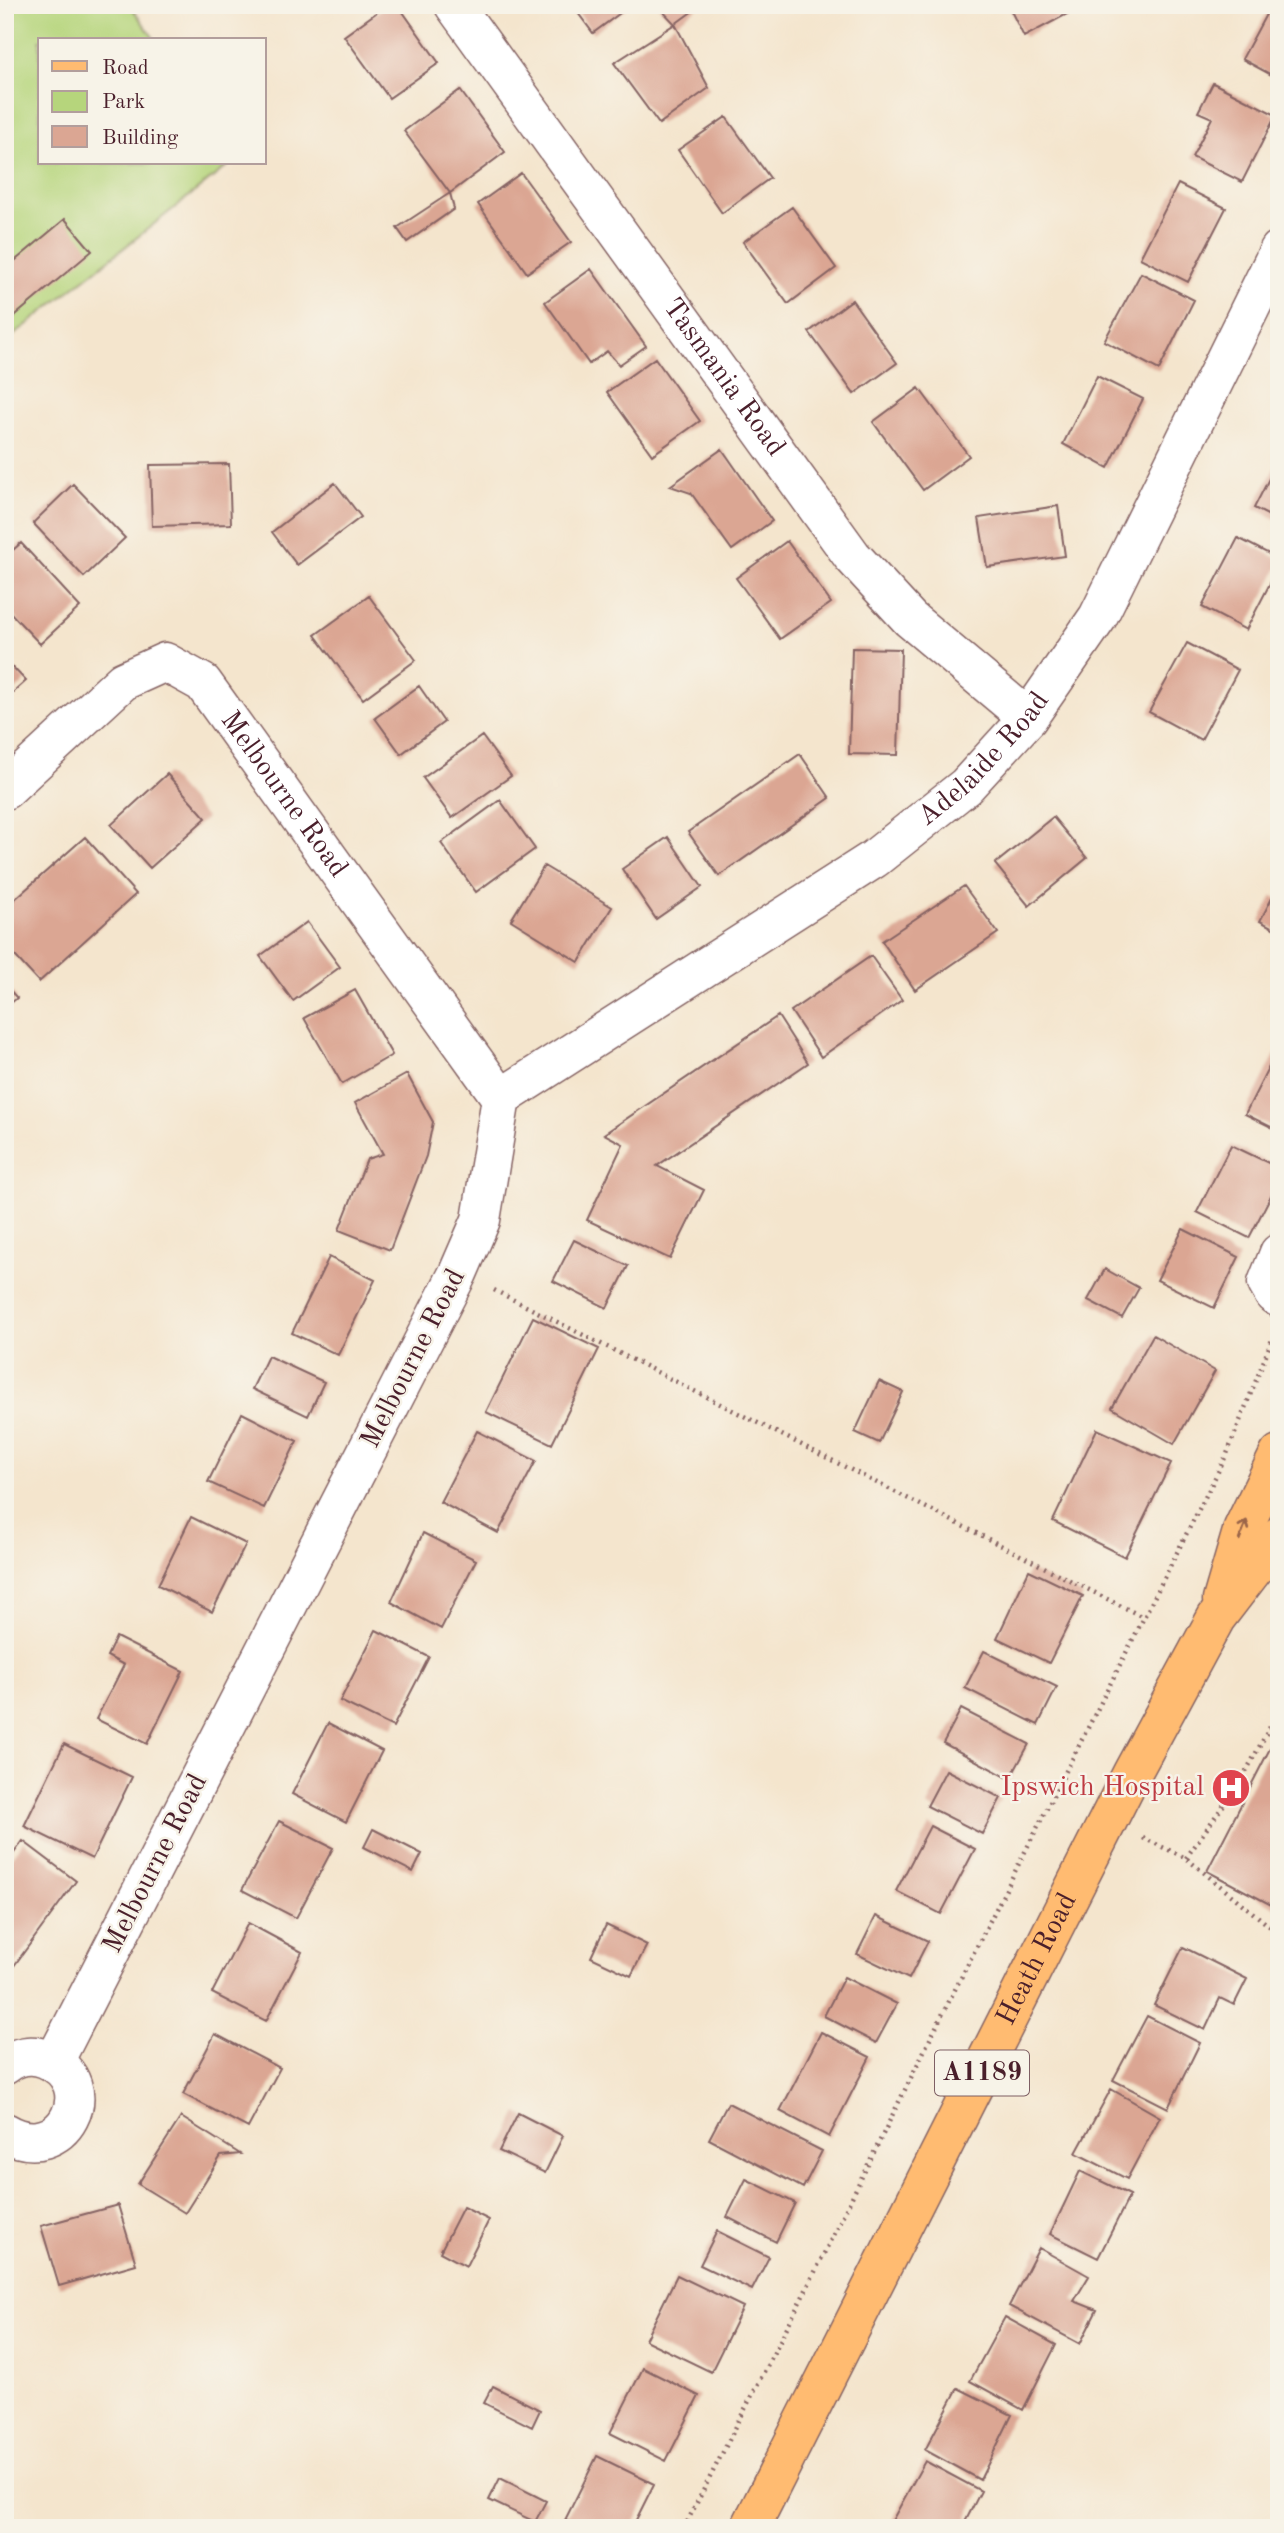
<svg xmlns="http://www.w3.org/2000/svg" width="1284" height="2533" font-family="'Old Standard TT',serif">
<rect width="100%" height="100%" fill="#f7f3e8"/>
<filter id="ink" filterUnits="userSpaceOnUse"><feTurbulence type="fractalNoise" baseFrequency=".0143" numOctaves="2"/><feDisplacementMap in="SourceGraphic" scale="14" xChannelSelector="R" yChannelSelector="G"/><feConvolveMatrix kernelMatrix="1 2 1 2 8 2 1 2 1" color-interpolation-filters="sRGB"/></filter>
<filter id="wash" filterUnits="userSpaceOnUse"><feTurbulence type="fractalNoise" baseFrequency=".00686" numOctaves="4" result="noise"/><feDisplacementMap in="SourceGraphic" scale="28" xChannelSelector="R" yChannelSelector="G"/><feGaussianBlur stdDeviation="1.57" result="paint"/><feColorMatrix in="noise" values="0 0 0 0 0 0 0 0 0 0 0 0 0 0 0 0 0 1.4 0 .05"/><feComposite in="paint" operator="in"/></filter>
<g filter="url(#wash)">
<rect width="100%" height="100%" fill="#f4e5cd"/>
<!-- green -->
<path fill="#b6d57c" stroke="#807a54" stroke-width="2" d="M5,5H130L155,40H40V163H231L5,342Z"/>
<g id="blocks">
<!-- building -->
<path fill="#dba693" d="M387,5H398L439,63L389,98L344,36Z
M572,5H631L593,33Z
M657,5H701L675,24Z
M1008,5H1084L1024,37Z
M1271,5H1279V79L1242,59Z
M675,24L709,88L659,124L614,63Z
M1213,83L1276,115L1242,182L1192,157L1212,118L1198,112Z
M460,90L505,152L450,193L404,131Z
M726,117L770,178L722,213L678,150Z
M521,173L571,242L527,273L478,204Z
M1178,184L1226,208L1188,282L1140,258Z
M450,193L454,209L407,242L397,228Z
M792,207L836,268L788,304L743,242Z
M65,219L92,251L5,324V269Z
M591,269L646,346L619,365L607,351L589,364L545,302Z
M1141,273L1194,300L1159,370L1104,341Z
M852,300L897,363L854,394L809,332Z
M655,358L700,421L652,455L607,392Z
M1097,376L1143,399L1108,468L1063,444Z
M919,388L969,456L923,490L873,422Z
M722,449L772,521L732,550L691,493L670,486Z
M1279,459V521L1254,508Z
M229,464L231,524L152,526L150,465Z
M335,483L361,517L297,565L272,532Z
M73,484L125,538L84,577L33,523Z
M1058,506L1065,556L987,567L979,518Z
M1238,538L1279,559V566L1246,630L1202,607Z
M787,541L831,603L780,639L736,578Z
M21,543L80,607L40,644L5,607V557Z
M369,596L416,660L363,699L315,635Z
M1187,643L1238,670L1201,740L1149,712Z
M852,648L901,649L898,755L849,754Z
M5,659L26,681L5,700Z
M419,686L444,722L401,754L375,718Z
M482,736L511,776L452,818L423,778Z
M800,754L830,798L719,876L688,832Z
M167,774L206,818L150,868L111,825Z
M500,800L535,849L476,892L441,843Z
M1053,817L1087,858L1029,906L995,864Z
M85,837L136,894L39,982L5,945V908Z
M668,837L702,887L656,919L622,869Z
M544,866L612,907L579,962L511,920Z
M964,886L998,933L915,990L882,941Z
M1273,896L1279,899V931L1260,921Z
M307,922L340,967L293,1001L260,956Z
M871,956L902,1000L821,1057L791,1011Z
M5,985L17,998L5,1008Z
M355,990L392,1055L342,1084L304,1018Z
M778,1016L808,1063L657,1166L704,1190L670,1259L587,1220L623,1144L604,1134Z
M1279,1047V1131L1245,1114Z
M407,1074L433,1122L426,1156L390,1250L339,1230L367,1159L383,1154L355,1103Z
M1231,1145L1279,1168V1180L1249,1238L1197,1212Z
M1183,1229L1239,1257L1214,1308L1157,1280Z
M574,1240L628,1266L607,1308L553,1281Z
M329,1257L375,1280L338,1355L292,1333Z
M1105,1269L1139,1288L1122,1318L1088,1300Z
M533,1317L599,1349L552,1444L486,1412Z
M1153,1335L1215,1371L1174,1444L1112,1408Z
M268,1356L324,1382L308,1416L252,1389Z
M879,1381L903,1392L879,1443L855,1432Z
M242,1413L297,1441L264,1508L208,1482Z
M1097,1429L1171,1463L1125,1557L1053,1521Z
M477,1431L536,1461L498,1533L440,1502Z
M191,1517L246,1544L212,1612L158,1585Z
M423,1533L476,1560L441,1629L391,1602Z
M1029,1570L1083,1596L1049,1663L997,1638Z
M376,1630L429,1657L393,1727L340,1701Z
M116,1637L183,1671L147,1744L96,1719L124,1665L107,1656Z
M984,1651L1057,1687L1038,1725L965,1688Z
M961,1709L1029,1744L1010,1779L943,1743Z
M328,1723L382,1751L346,1822L292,1794Z
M1279,1731V1909L1207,1871Z
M64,1744L132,1777L92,1859L24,1826Z
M946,1770L1001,1798L982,1834L927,1806Z
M279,1821L333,1848L296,1918L242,1890Z
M930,1826L975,1849L941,1914L896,1891Z
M373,1829L422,1854L413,1872L364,1847Z
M23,1841L76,1881L8,1974L5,1972V1865Z
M876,1916L928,1941L909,1979L857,1954Z
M248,1923L302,1952L266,2021L212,1993Z
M606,1925L647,1945L631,1976L591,1957Z
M1183,1947L1247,1979L1234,2005L1220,1998L1205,2030L1154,2005Z
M844,1977L897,2004L876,2043L824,2016Z
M1147,2016L1200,2043L1168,2108L1113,2080Z
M821,2032L870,2057L829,2137L780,2111Z
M215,2034L280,2068L248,2128L183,2094Z
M1111,2089L1160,2117L1127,2179L1076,2153Z
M728,2103L822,2151L803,2188L709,2139Z
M518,2113L563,2136L545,2173L499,2151Z
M181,2117L240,2154L221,2156L185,2213L138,2184Z
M1080,2171L1130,2195L1098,2258L1050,2234Z
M746,2179L795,2203L776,2242L727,2217Z
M118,2205L136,2264L59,2286L41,2226Z
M463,2207L489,2220L466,2266L440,2252Z
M717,2231L769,2257L752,2290L700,2265Z
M1039,2248L1089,2276L1074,2301L1097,2310L1080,2344L1009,2306Z
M677,2275L743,2307L711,2372L645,2340Z
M1005,2317L1056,2345L1023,2410L970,2381Z
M643,2368L699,2396L666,2461L610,2433Z
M493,2386L540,2410L532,2427L484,2403Z
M958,2388L1012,2415L980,2480L925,2450Z
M597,2456L654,2484L632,2528H581L565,2520Z
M925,2461L981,2491L962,2528H888Z
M500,2478L546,2501L535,2522L489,2500Z"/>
</g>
</g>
<g filter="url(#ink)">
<use href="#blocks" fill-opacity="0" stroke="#866464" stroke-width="2"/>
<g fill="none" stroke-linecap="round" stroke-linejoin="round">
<!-- minor casing -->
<g stroke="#866464" stroke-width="41">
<g id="minor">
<path id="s1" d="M454,5L852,556L910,619L1028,718"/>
<path id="s2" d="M5,790L123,681L165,662L203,683L501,1098L481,1220L458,1273L54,2062"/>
<path id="s3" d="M501,1098L874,859L966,786L1028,718L1098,617L1279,250"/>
<path d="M1279,1253L1267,1283L1274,1295L1279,1298"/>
<path d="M5,2065C17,2056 32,2053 46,2059C104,2083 64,2167 5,2132"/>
</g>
</g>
<!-- major casing -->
<g stroke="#866464" stroke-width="41">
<g id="major">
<path d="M1222,1600L1243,1528L1279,1454"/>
<path id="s4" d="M750,2528L1132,1773L1216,1618L1279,1536"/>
</g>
</g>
<!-- path -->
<path stroke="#866464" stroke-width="4.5" stroke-dasharray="2 5" stroke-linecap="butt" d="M494,1290L1143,1617
M1143,1838L1186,1858L1279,1934
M1186,1858L1242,1779L1279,1710
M684,2528L805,2292L934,2031L1227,1454L1273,1337"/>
<!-- minor -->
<use href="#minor" stroke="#fff" stroke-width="38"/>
<!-- major -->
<use href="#major" stroke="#ffbb71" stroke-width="38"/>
</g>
<!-- one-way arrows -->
<defs><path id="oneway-shaft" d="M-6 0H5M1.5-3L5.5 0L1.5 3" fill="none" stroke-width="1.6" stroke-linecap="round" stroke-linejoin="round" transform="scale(1.75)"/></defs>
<use stroke="#9b654a" href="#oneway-shaft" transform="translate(1243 1530) rotate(-69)"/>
</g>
<!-- icons -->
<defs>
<g id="hospital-disc" transform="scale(2.0125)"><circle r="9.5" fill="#e0444e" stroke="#f7f3e8"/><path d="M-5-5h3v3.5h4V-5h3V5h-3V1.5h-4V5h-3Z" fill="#fff"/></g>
</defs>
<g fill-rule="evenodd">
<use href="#hospital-disc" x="1231" y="1788"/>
</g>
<g text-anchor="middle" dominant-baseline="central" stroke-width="5" stroke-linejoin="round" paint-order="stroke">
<!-- shield labels -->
<rect fill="#f7f3e8" stroke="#7e5f64" stroke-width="2" x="935" y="2050.5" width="94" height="45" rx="5"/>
<g font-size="26" font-weight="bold" fill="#4a1f2b">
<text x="982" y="2073">A1189</text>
</g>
<!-- street labels -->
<g font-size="28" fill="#4a1f2b" stroke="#f7f3e8">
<text stroke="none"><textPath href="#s1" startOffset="460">Tasmania Road</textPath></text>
<text stroke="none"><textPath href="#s3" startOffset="592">Adelaide Road</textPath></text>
<text stroke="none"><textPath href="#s2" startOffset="388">Melbourne Road</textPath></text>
<text transform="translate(414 1359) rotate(-63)">Melbourne Road</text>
<text transform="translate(156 1864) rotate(-63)">Melbourne Road</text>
<text stroke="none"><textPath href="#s4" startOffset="637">Heath Road</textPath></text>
</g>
<!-- health labels -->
<g font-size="28" fill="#be3a42" stroke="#f7f3e8" text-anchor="end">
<text x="1204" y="1788">Ipswich Hospital</text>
</g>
</g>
<!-- margin -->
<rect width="1284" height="2533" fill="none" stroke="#f7f3e8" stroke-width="28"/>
<!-- legend -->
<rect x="38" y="38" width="228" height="126" fill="#f7f3e8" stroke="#b29e9c" stroke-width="2"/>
<rect x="52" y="61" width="35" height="10" fill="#ffbb71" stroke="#b29e9c" stroke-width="2"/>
<text x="102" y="74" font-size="21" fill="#4a1f2b">Road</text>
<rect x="52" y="91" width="35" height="21" fill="#b6d57c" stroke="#b29e9c" stroke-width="2"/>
<text x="102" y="108" font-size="21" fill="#4a1f2b">Park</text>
<rect x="52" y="126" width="35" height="21" fill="#dba693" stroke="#b29e9c" stroke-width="2"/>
<text x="102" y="144" font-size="21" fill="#4a1f2b">Building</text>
</svg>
